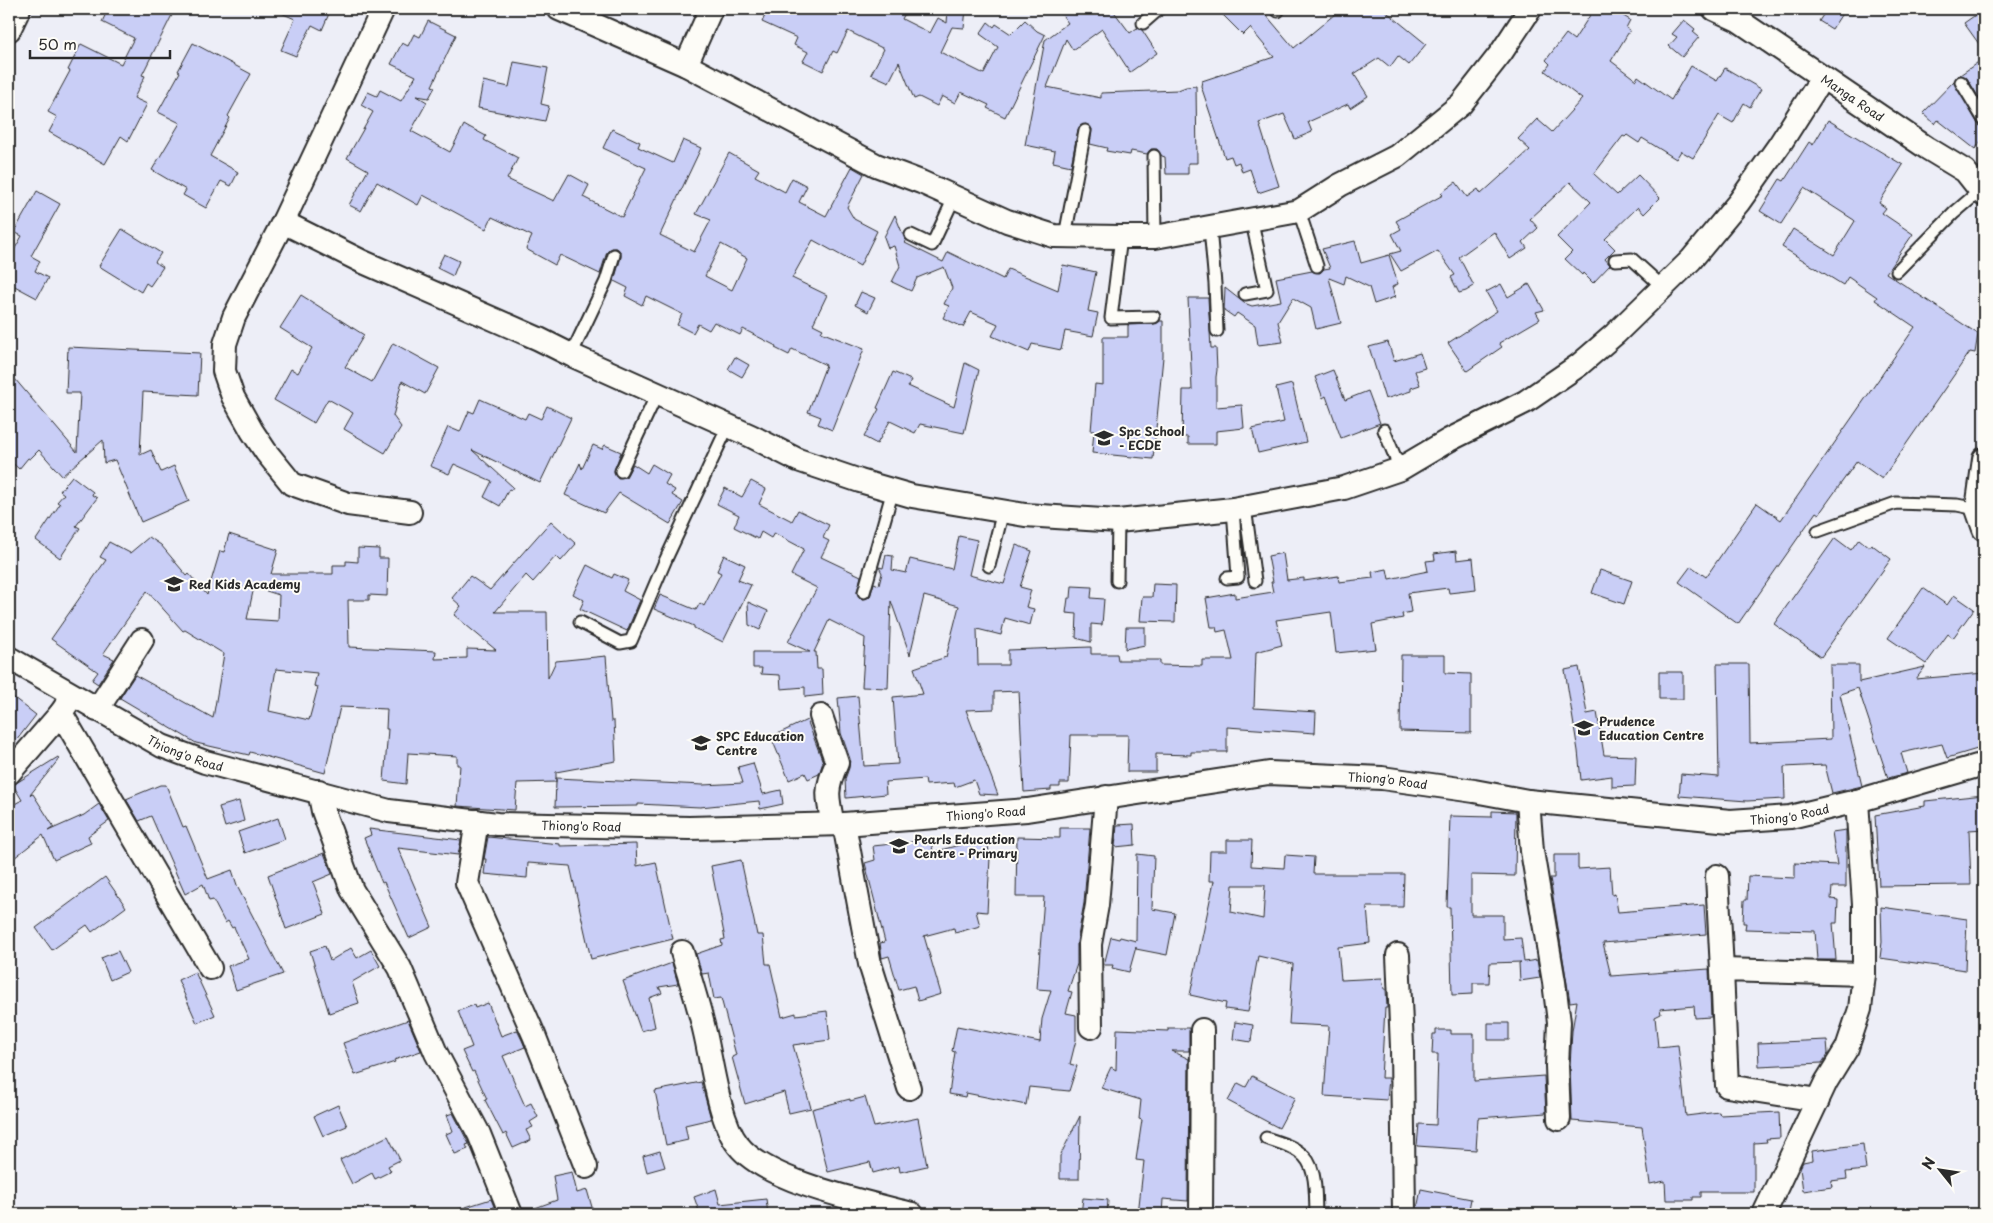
<svg xmlns="http://www.w3.org/2000/svg" width="1993" height="1223" font-family="'Playpen Sans',sans-serif">
<rect width="100%" height="100%" fill="#edeef7"/>
<filter id="ink" filterUnits="userSpaceOnUse"><feTurbulence type="fractalNoise" baseFrequency=".02" numOctaves="2"/><feDisplacementMap in="SourceGraphic" scale="10" xChannelSelector="R" yChannelSelector="G"/><feConvolveMatrix kernelMatrix="1 2 1 2 8 2 1 2 1" color-interpolation-filters="sRGB"/></filter>
<g filter="url(#ink)">
<!-- building -->
<path fill="#c9cef6" stroke="#2b2b2b" fill-rule="evenodd" d="M108,9H175L142,75L145,76L134,98L147,104L128,141L121,136L105,164L49,132L57,117L48,112L70,71L68,70L81,44L121,64L134,38L102,22Z
M272,9H331L322,30L312,25L296,56L281,50L295,19Z
M768,9H907L902,19L930,33L938,18L947,23L948,9H966L964,28L952,27L940,52L984,74L998,47L980,34L988,22L994,27L996,24L1011,34L1025,20L1037,31L1045,35L1005,117L987,108L989,105L961,92L955,103L942,96L937,106L919,97L914,99L899,62L889,82L871,74L884,49L848,31L837,53L833,51L823,71L803,61L808,52L794,45L797,38L762,22Z
M1058,9H1112L1130,33L1137,28L1142,30L1157,53L1130,72L1102,29L1073,50L1066,39L1047,87L1101,98V93L1178,90L1186,87L1196,86L1197,163H1188V174H1166L1165,157L1162,156L1157,149H1151L1147,154L1131,151L1130,155L1106,151L1107,148L1090,144L1092,129L1086,124L1080,126L1078,129L1071,166L1053,162L1055,151L1025,145L1045,40L1068,23Z
M1217,9H1261L1294,48L1341,9H1383L1426,44L1409,65L1398,56L1390,67L1379,58L1354,74L1368,96L1350,108L1348,104L1308,122L1312,132L1295,139L1284,114L1259,123L1279,186L1258,193L1250,169L1242,172L1239,162L1234,164L1231,156L1225,158L1201,86L1202,81L1274,57L1250,28L1243,35Z
M1594,9H1612L1630,20L1626,28L1630,30L1611,61L1636,80L1638,76L1671,100L1691,66L1717,81L1725,68L1761,89L1750,107L1744,103L1733,123L1719,115L1693,158L1681,151L1676,159L1642,138L1639,143L1627,135L1625,137L1623,136L1594,174L1617,195L1638,175L1660,198L1644,214L1638,207L1605,239L1615,249L1605,259L1610,265L1593,283L1583,273L1582,275L1565,259L1572,252L1557,237L1591,202L1570,182L1530,219L1538,228L1523,242L1527,248L1510,259L1494,232L1459,257L1474,286L1466,291L1459,293L1451,277L1455,275L1438,251L1401,271L1390,254L1401,251L1392,234L1401,229L1396,221L1443,195L1441,193L1456,182L1467,197L1478,189L1481,194L1530,150L1518,139L1537,119L1552,132L1582,99L1545,71L1550,64L1546,60L1566,34L1574,40Z
M1827,9H1845L1832,29L1819,21Z
M1984,9V51L1964,23Z
M1684,20L1695,29L1693,32L1699,37L1682,57L1669,46L1677,37L1672,34Z
M428,21L456,35L432,86L435,87L429,98L417,96L427,102L411,131L450,152L464,125L469,128V127L486,136L484,140L518,158L507,179L554,201L569,174L589,185L583,197L622,217L646,168L603,148L612,129L640,142L638,147L673,163L683,140L701,148L660,235L694,252L711,220L696,214L729,153L759,170L755,176L785,192L792,178L807,186L799,202L826,216L852,167L864,174L847,207L854,219L877,231L860,266L813,240L792,278L827,295L813,324L823,329L821,332L864,349L832,430L818,424L821,417L808,412L826,365L792,349L789,355L775,348L776,346L743,329L740,335L714,322L709,330L698,324L693,333L677,325L682,314L646,296L642,305L625,296L628,288L614,281L621,257V253L617,248H612L607,252L600,274L560,255L555,265L526,249L532,236L492,217L486,229L423,195L418,205L377,182L361,211L349,205L368,170L347,158L373,112L361,105L368,92L377,96L380,90L401,101L416,76L391,64L402,43L408,46L414,34L420,37ZM721,244L747,258L732,290L705,276Z
M193,43L251,74L228,116L230,118L210,156L238,172L231,186L221,181L206,208L183,195L186,190L152,170L180,123L158,112L180,72L178,71Z
M1984,58V106L1967,78L1960,75Z
M514,62L548,68L541,104L549,106L545,121L478,108L483,81L509,87Z
M1954,81L1978,124L1984,127V138L1975,149L1938,120L1935,124L1923,113Z
M1828,120L1903,165L1879,203L1886,208L1882,213L1913,234L1886,273L1978,334L1975,353L1970,352L1882,479L1857,461L1819,514L1816,512L1738,624L1679,582L1691,566L1706,577L1757,503L1781,520L1915,327L1875,300L1877,297L1848,277L1843,285L1782,247L1793,229L1834,255L1855,221L1854,220L1804,188L1781,224L1760,211L1780,179L1784,181L1809,142L1813,145Z
M37,191L60,204L31,256L40,261L35,271L48,278L37,298L9,283V259L22,236L14,232Z
M895,215L906,242L905,243L943,262L948,252L1003,279L1008,269L1058,290L1063,265L1096,272L1088,311L1098,313L1093,336L1065,331L1061,350L1032,344L1029,352L992,336L998,324L971,312L963,327L943,318L949,306L944,304L952,288L944,267L917,278L911,291L892,282L900,266L894,246L888,248L884,237Z
M122,229L161,253L155,262L163,267L150,286L146,283L141,292L99,266Z
M1355,241L1361,263L1389,255L1398,284L1392,287L1395,297L1374,304L1369,287L1346,276L1344,284L1329,278L1341,323L1316,329L1311,308L1293,298L1278,322L1283,342L1258,345L1255,325L1237,313L1234,317L1224,310L1225,288L1244,303L1252,306L1281,301L1276,278L1312,271L1320,273L1324,269L1330,268L1322,249Z
M444,254L459,261L453,276L437,268Z
M1501,284L1508,297L1529,284L1544,310L1536,312L1540,319L1499,343L1502,347L1467,371L1448,343L1497,311L1486,292Z
M861,292L875,298L868,312L855,305Z
M301,295L364,335L345,367L372,382L393,343L439,368L425,394L402,381L393,416L401,427L385,453L344,429L353,413L328,399L314,423L274,400L291,369L298,373L312,348L280,328Z
M1188,298H1208L1211,348H1216L1217,370L1216,377V407L1242,405L1244,428L1216,431V444H1188V437H1182L1183,390H1192Z
M1160,321H1163V357L1153,459L1092,453L1094,431H1091L1095,384L1103,385V337H1128V325L1154,324Z
M1388,342L1394,361L1420,353L1425,368L1415,371L1420,385L1411,388V391L1385,399L1369,347Z
M68,347L200,353L198,395L143,392L140,455L151,450L161,472L174,466L189,501L141,522L115,460L104,463L103,440L62,476L39,450L30,459L28,458L19,469L9,460V372L77,452L80,393H66Z
M735,357L749,365L742,377L728,369Z
M965,363L979,370L964,433L920,424L915,433L890,421L877,444L864,437L879,409L877,408L893,372L911,380L908,386L954,407Z
M1333,370L1345,400L1368,391L1380,423L1341,438L1326,396L1323,398L1315,377Z
M1292,384L1306,442L1258,453L1252,429L1284,422L1276,388Z
M480,399L525,419L528,413L541,419L547,406L571,418L540,483L472,450L513,487L511,490L509,489L500,506L484,497L492,481L454,464L449,474L430,466L448,427L460,432L469,411L474,413Z
M593,445L602,449L605,445L621,452L614,471L618,478L626,477L633,464L647,473L652,464L670,475L665,484L675,490L672,495L683,502L670,524L619,493L604,513L565,495L580,463L582,469Z
M72,476L93,492L92,495L97,498L76,526L80,528L60,558L36,540L60,504L57,502L64,494L60,491Z
M751,481L766,489L759,504L792,521L798,510L829,525L823,538L829,541L821,557L861,576L857,593L862,599L870,597L874,583L879,585L882,573L879,567L883,568L886,555L893,556L892,570L906,573L910,559L952,569L959,536L977,540L969,575L1004,584L1016,545L1032,551L1020,587L1031,590L1026,607L1034,609L1030,625L1005,618L1001,635L977,629L978,665H1008V650L1091,647V654H1117L1118,660H1160V665L1202,666V660H1233L1226,630L1217,632L1216,627H1211L1206,598L1235,593V598L1273,592L1271,582H1273L1268,556L1283,553L1287,580L1304,578V581L1338,576L1339,582L1373,578L1372,572L1387,569L1389,579L1428,571L1426,561L1435,560L1434,554L1456,551L1457,560L1473,558L1476,590L1449,593L1448,588L1408,593L1411,612L1402,614L1403,618L1372,624L1376,649L1336,653L1331,612L1276,620L1282,645L1256,652L1254,708L1316,712L1315,733L1227,727V752H1191V755L1156,754V772H1127L1128,735H1071L1069,783H1060V787H1051V790L1024,792L1019,691L994,692V709L966,710L998,795L979,794L974,780L955,787L954,783L926,785L925,779L885,782L886,794L846,798L845,779L849,768L850,759L841,733L838,698L858,696L864,766L898,764L893,697L923,694L914,668L946,657L959,606L924,596L910,655L891,601L888,688L862,687L865,638L829,620L814,652H816L817,669H822L823,695L805,697V687L781,689L780,675L761,674L762,668H753V652H810L788,642L817,588L791,575L804,549L774,533L771,538L761,532L758,539L734,527L739,515L717,504L725,488L742,497Z
M551,521L576,544L561,561L556,556L533,582L526,575L495,612H547L548,678L556,661L606,656L611,721H614L616,761L556,772V782V778L703,785L743,783L738,767L753,763L763,794L781,790L783,804L760,809L759,801L700,807L638,804V806L555,807L556,782L517,783L515,810L457,806L460,765H457V756L408,753L406,784L384,781L388,729H386L387,709L340,707L325,773L250,752L249,755L196,743L120,698L135,675L213,718L224,654L185,630L183,631L147,591L103,654L114,659L98,684L92,680L98,672L51,639L106,560L100,557L109,542L130,553L149,537L161,545L187,576L189,574L207,595L220,551L224,552L229,534L278,550L271,574H333V565H346V561L358,562V548L379,549V558H388L387,596L369,595V600H348L349,647L436,651L435,659L467,658V649L496,650L454,615L461,606L452,598L470,576L490,590ZM254,587L279,595L278,621L247,619ZM276,669L317,673L314,686L318,687L309,720L269,711Z
M1835,538L1851,550L1859,539L1869,547L1871,544L1891,559L1821,657L1774,624Z
M724,555L745,565L738,580L751,585L723,642L694,628V626L654,609L660,595L696,610L700,603L704,606L721,573L717,571Z
M587,565L612,578L614,574L628,580L623,591L640,600L627,631L580,609L584,600L573,594Z
M1600,570L1632,581L1624,604L1592,593Z
M1153,584L1176,585L1175,622L1140,621L1142,597H1152Z
M1072,586L1092,587L1091,598L1104,599L1102,625L1091,624V642L1076,638L1077,614L1066,613L1068,598H1071Z
M1923,588L1947,605L1954,595L1974,609L1953,638L1948,634L1926,664L1888,638Z
M748,602L768,611L760,630L749,625Z
M1126,627H1145V645L1125,649Z
M1401,655H1445V673L1471,674V733L1400,731Z
M1717,664H1749L1750,743L1831,739L1830,665H1859V682L1925,667L1916,679L1984,673V747L1947,758L1942,744L1901,753L1907,773L1888,778L1858,688L1840,694L1862,786L1832,793L1825,765L1784,767L1785,799L1747,801L1679,796L1681,774L1719,777Z
M1579,667L1587,714L1597,712L1604,755L1636,756L1635,786L1612,787V776L1581,780L1578,751L1565,670Z
M1659,672H1683V699H1659Z
M9,694L36,715L9,750Z
M807,720L823,762L819,774L808,779L805,773L789,780L771,737Z
M58,757L59,759L30,795L33,794L54,827L48,831L84,815L99,804L109,821L88,836L91,843L54,860L43,835L9,862V807L22,800L13,785Z
M160,785H166L183,827L186,826L208,879L232,870L238,888L283,974L236,990L228,966L249,959L234,927L232,928L228,921L225,923L213,900L209,901L203,884L185,894L151,816L139,821L126,799Z
M1984,795V829L1969,830L1971,885L1879,886L1875,815L1925,806V801Z
M239,801L244,821L225,827L219,807Z
M1492,811L1516,812L1515,876L1471,875V915H1503V939L1521,938L1524,962L1537,960L1540,978L1520,981L1519,963L1521,962L1490,963L1489,983H1473V994L1452,995L1450,907H1447L1450,816L1492,817Z
M278,818L285,839L245,853L238,832Z
M1134,824L1135,845L1115,847L1117,825Z
M1060,828H1090L1084,903L1077,942V964L1068,991L1072,992L1066,1013L1076,1015V1040L1070,1064L1077,1066L1069,1091L1029,1087L1026,1105L966,1093L965,1097L949,1094L955,1052L952,1051L957,1026L1040,1042L1042,1019L1051,990L1037,989L1044,897H1016L1017,837L1060,838Z
M369,829L461,840L458,855L398,848L432,927L409,938L384,882L382,883L364,838L371,835Z
M1846,830V887H1832L1831,899L1838,900L1837,923H1833L1836,960H1817L1815,931L1745,929L1746,923H1743L1744,900H1747L1748,876L1795,878V863L1837,865L1832,832Z
M488,837L560,844V846L636,844L637,866L656,862L673,939L591,959L570,866L528,863L527,878L484,874L486,859H484Z
M987,839L990,858L987,912L976,911L980,926L955,933L954,928L924,936L941,994L918,1001L914,986L899,990L889,956L882,958L880,943L885,942L865,863L875,860L873,846L931,840L933,852L963,844V842Z
M1227,840H1252L1251,866L1284,868L1285,855L1314,857L1313,874H1404L1403,907H1367L1370,943L1338,947L1341,980L1382,978L1384,989H1386L1387,1008H1385L1381,1078H1389L1387,1100L1324,1096L1329,1026L1289,1024L1293,964L1258,956L1248,1012L1225,1009L1226,1003L1190,995L1214,881H1209L1210,851H1227ZM1233,885H1265L1263,919L1231,912Z
M324,853L332,874L313,882L325,914L286,929L268,875Z
M1137,854L1154,856L1152,909L1175,913L1167,955L1136,949V947L1129,972L1112,968L1113,965H1104L1111,937L1119,939L1120,937L1136,941Z
M1554,855H1578V869L1610,867L1612,895L1615,894L1618,912L1704,905L1706,934L1603,943L1611,976L1709,969L1711,1017L1695,1018L1694,1006L1660,1009L1661,1014L1655,1017L1658,1047L1678,1045L1686,1116L1719,1112L1720,1115L1779,1112L1780,1138L1766,1139L1767,1142L1754,1143V1192H1701V1197H1693V1200H1666L1665,1181L1650,1184L1642,1127L1572,1121L1570,1066L1572,1031L1577,1001L1570,1002L1550,878H1554Z
M741,860L757,935H763L766,964H770L782,1017L796,1013V1015L827,1011L830,1040L793,1045L811,1108L789,1113L784,1092L745,1104L732,1057L736,1055L721,998L714,999L709,973L702,974L696,954L722,945L721,940L725,939L711,866Z
M105,877L126,907L92,932L87,925L52,950L36,928Z
M1881,907L1967,919L1965,970L1880,958L1882,942Z
M325,946L330,961L351,948L357,958L371,950L380,966L352,982L359,1003L329,1013L310,951Z
M118,951L128,972L110,980L101,958Z
M672,963L678,984L659,987L662,993L649,998L655,1027L641,1031L623,981Z
M195,972L215,1015L197,1023L178,980Z
M488,1003L501,1036L517,1030L522,1040L525,1047L503,1056L525,1106L531,1103L538,1117L530,1122L533,1127L526,1130L531,1140L513,1148L506,1133L503,1135L485,1100L487,1099L474,1071L472,1072L462,1051L472,1047L458,1011L474,1005L475,1008Z
M408,1020L421,1051L394,1060L395,1062L355,1075L343,1043Z
M1235,1022L1253,1025L1251,1042L1233,1039Z
M1488,1023H1509V1040H1488Z
M1168,1028H1189V1051H1172L1189,1059L1188,1201L1163,1199L1162,1214H1138L1144,1161L1136,1160L1142,1120L1139,1119L1141,1100L1101,1088L1111,1067L1116,1070L1117,1029L1168,1031Z
M1436,1030H1451V1034H1474V1081L1544,1076L1546,1113L1478,1118L1476,1150L1417,1146L1419,1124L1436,1125L1438,1054H1432L1433,1034H1436Z
M1827,1040L1828,1054L1822,1063L1759,1066L1758,1043Z
M1252,1076L1295,1098L1279,1128L1228,1101L1238,1083L1246,1087Z
M701,1082L711,1119L685,1125L688,1140L666,1145L655,1091Z
M865,1097L874,1127L918,1118L927,1166L900,1172L899,1166L873,1173L870,1162L828,1172L812,1109L850,1099V1101Z
M338,1105L347,1126L323,1136L314,1116Z
M453,1113L469,1144L466,1145L468,1149L455,1154L446,1134L453,1131L447,1115Z
M1080,1116L1079,1179H1060V1156Z
M388,1136L400,1160L388,1166L391,1171L375,1179L372,1173L352,1184L340,1160Z
M1863,1144L1866,1170L1846,1172L1847,1179L1831,1181L1832,1187L1803,1191L1800,1168L1803,1162L1813,1160L1812,1151Z
M660,1151L665,1167L647,1172L643,1156Z
M572,1172L577,1193L587,1190L594,1214H524V1212L557,1200L553,1176Z
M716,1189L720,1204L766,1199L768,1214H700L694,1197Z
M1421,1189L1471,1199L1468,1214H1445L1417,1209Z
M1083,1198L1108,1200L1107,1214H1081Z
M491,1199L497,1214H453V1211Z"/>
<g fill="none" stroke-linecap="round" stroke-linejoin="round">
<!-- service casing -->
<g stroke="#2b2b2b" stroke-width="15">
<path id="service" d="M1276,9L1278,11
M1143,23L1159,9
M1961,82L1984,120
M1154,156L1155,237
M1299,211L1317,266
M1210,228L1215,284L1217,331
M911,235L932,245L954,198
M1065,236L1085,131
M1121,237L1111,318L1154,317
M1615,260L1632,259L1664,288
M1897,271L1954,213L1982,189
M1245,294L1267,290L1251,218
M571,355L606,281L614,255
M1384,430L1400,469
M621,471L657,394
M1245,507L1255,581
M1818,531L1896,503L1957,505L1977,509
M989,566L1003,511
M1227,578L1238,577L1233,509
M1117,581L1118,521
M864,592L893,490
M580,622L620,643L631,641L666,559L728,426
M1266,1138C1277,1142 1290,1145 1299,1152C1318,1164 1315,1194 1316,1214"/>
</g>
<!-- minor casing -->
<g stroke="#2b2b2b" stroke-width="26">
<g id="minor">
<path d="M383,9L283,222L234,317L225,344L224,371L233,397L252,431L266,452L292,484L348,504L410,512"/>
<path d="M559,9L686,65L876,165L921,182L1007,221L1054,236L1121,237H1155L1299,211L1340,185L1397,156L1461,104L1501,53L1530,9"/>
<path id="s1" d="M1714,9L1738,20L1927,148L1965,171L1984,195"/>
<path d="M9,30L19,9"/>
<path d="M686,65L711,9"/>
<path d="M283,222L361,261L539,339L571,355L751,436L798,460L860,481L912,496L1025,515L1118,521L1233,509L1344,488L1400,469L1449,440L1525,402L1579,365L1615,334L1691,260L1739,202L1780,144L1822,78"/>
<path d="M1984,459L1977,509L1984,529"/>
<path id="s2" d="M9,658L162,746L205,762L389,811L497,824L689,828L844,824L1027,810L1269,773L1382,778L1474,791L1528,801L1730,821L1790,817L1857,801L1984,764"/>
<path d="M97,710L142,640"/>
<path d="M61,713L210,968"/>
<path d="M821,716L837,763C825,789 827,797 833,824"/>
<path d="M9,773L61,713L69,701"/>
<path d="M319,791L323,811L352,890L400,968L436,1053L479,1134L511,1214"/>
<path d="M1528,801L1532,851L1554,982L1559,1022L1557,1066L1559,1119"/>
<path d="M477,821L467,883L534,1035L586,1167"/>
<path d="M844,824L870,964L909,1088"/>
<path d="M1717,876L1722,970"/>
<path d="M682,952C690,979 699,1006 705,1033C712,1063 719,1121 738,1145C766,1182 866,1202 912,1214"/>
<path d="M1398,955L1402,1047L1404,1214"/>
<path d="M1091,1027L1090,944L1097,905L1106,797"/>
<path d="M1818,1100L1727,1086L1722,970L1864,974"/>
<path d="M1201,1214L1202,1030"/>
<path d="M1764,1214L1826,1082L1847,1048L1860,1009L1864,974V905L1857,801"/>
</g>
</g>
<!-- service -->
<use href="#service" stroke="#fdfcf7" stroke-width="11"/>
<!-- minor -->
<use href="#minor" stroke="#fdfcf7" stroke-width="22"/>
</g>
</g>
<!-- icons -->
<defs>
<g id="school-bare" transform="scale(1.5)"><path d="M0-5L7-2L0 1L-7-2ZM-4 1L0 2.5L4 1V4Q0 6-4 4Z" fill="#2b2b2b" stroke="#fdfcf7" stroke-width="2.5" paint-order="stroke"/></g>
</defs>
<g fill-rule="evenodd">
<use href="#school-bare" x="1104" y="438"/>
<use href="#school-bare" x="174" y="584"/>
<use href="#school-bare" x="1584" y="728"/>
<use href="#school-bare" x="701" y="743"/>
<use href="#school-bare" x="899" y="846"/>
</g>
<g text-anchor="middle" dominant-baseline="central" stroke-width="4" stroke-linejoin="round" paint-order="stroke">
<!-- street labels -->
<g font-size="12" fill="#2b2b2b" stroke="#fdfcf7">
<text stroke="none"><textPath href="#s1" startOffset="165">Manga Road</textPath></text>
<text stroke="none"><textPath href="#s2" startOffset="201">Thiong'o Road</textPath></text>
<text stroke="none"><textPath href="#s2" startOffset="1416">Thiong'o Road</textPath></text>
<text stroke="none"><textPath href="#s2" startOffset="1011">Thiong'o Road</textPath></text>
<text stroke="none"><textPath href="#s2" startOffset="1821">Thiong'o Road</textPath></text>
<text stroke="none"><textPath href="#s2" startOffset="606">Thiong'o Road</textPath></text>
</g>
<!-- poi labels -->
<g font-size="12" font-weight="bold" fill="#2b2b2b" stroke="#fdfcf7" text-anchor="start">
<text x="1119" y="431">Spc School<tspan x="1119" dy="14">- ECDE</tspan></text>
<text x="189" y="584">Red Kids Academy</text>
<text x="1599" y="721">Prudence<tspan x="1599" dy="14">Education Centre</tspan></text>
<text x="716" y="736">SPC Education<tspan x="716" dy="14">Centre</tspan></text>
<text x="914" y="839">Pearls Education<tspan x="914" dy="14">Centre - Primary</tspan></text>
</g>
</g>
<!-- margin -->
<rect width="1993" height="1223" fill="none" stroke="#fdfcf7" stroke-width="30"/>
<rect x="15" y="15" width="1963" height="1193" fill="none" stroke="#2b2b2b" stroke-width="2" filter="url(#ink)"/>
<!-- north arrow -->
<g transform="translate(1940 1170) rotate(300)" stroke="#fdfcf7" stroke-width="4" paint-order="stroke">
<path d="M0-4L9 19L0 12L-9 19Z" fill="#2b2b2b"/>
<text y="-8" font-size="14" font-weight="bold" text-anchor="middle" fill="#2b2b2b">N</text>
</g>
<!-- scale -->
<path d="M30 50v8h140v-8" fill="none" stroke="#2b2b2b" stroke-width="2.5"/>
<text x="38" y="50" font-size="15" fill="#2b2b2b" stroke="#fdfcf7" stroke-width="4" paint-order="stroke">50 m</text>
</svg>
